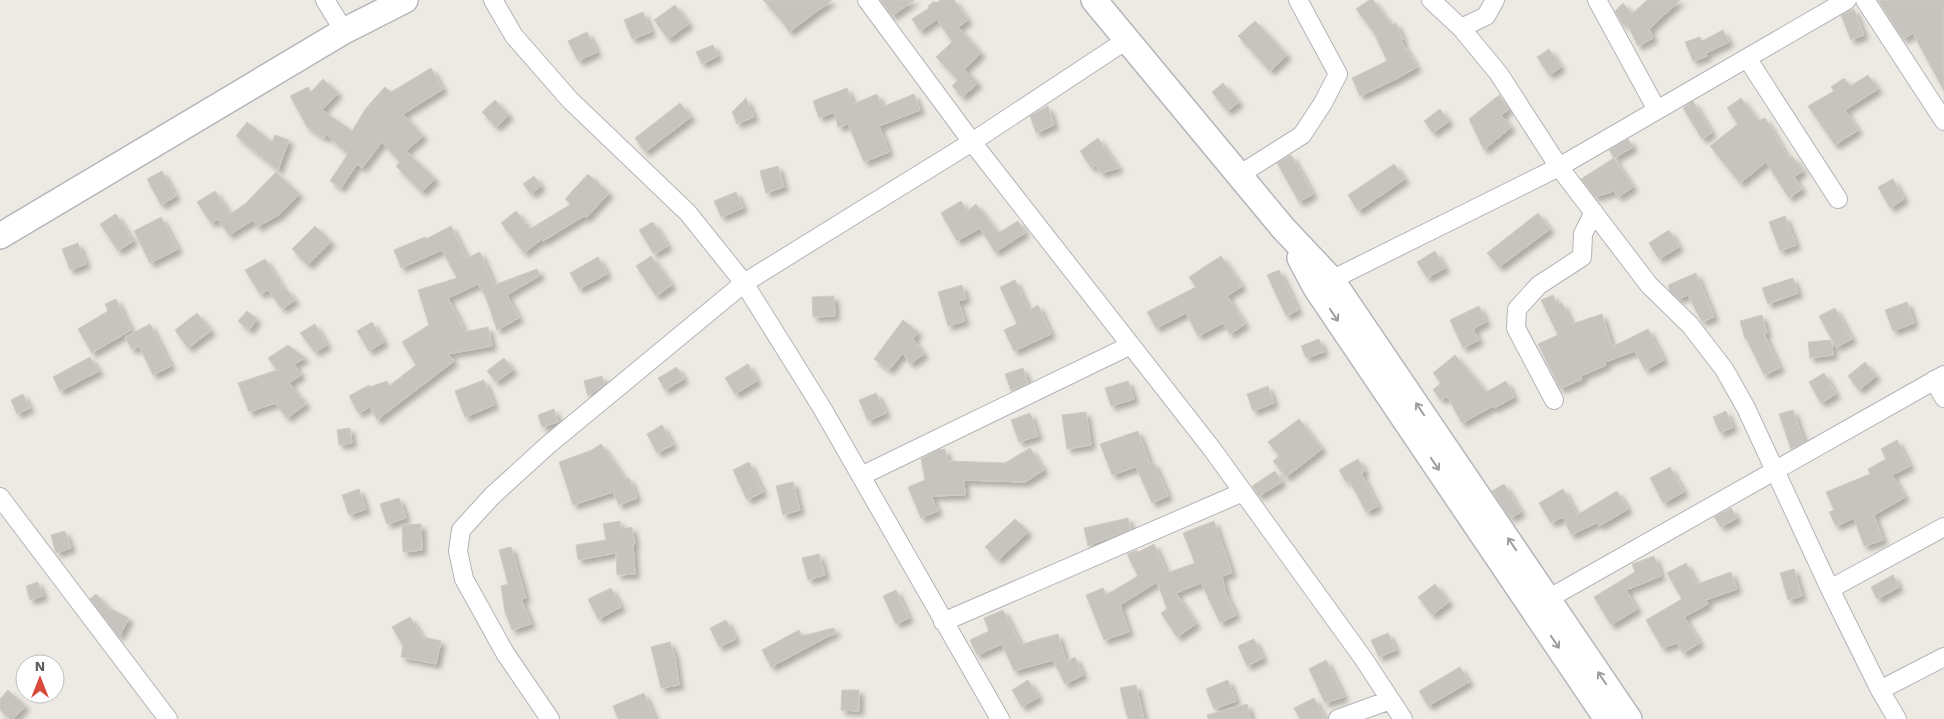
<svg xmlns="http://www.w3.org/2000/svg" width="1944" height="719" font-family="'Work Sans',sans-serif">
<defs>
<filter id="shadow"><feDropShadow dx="4.5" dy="4.5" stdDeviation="2.5" flood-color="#0004"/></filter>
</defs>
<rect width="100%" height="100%" fill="#eceae2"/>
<!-- building -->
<path fill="#c7c4bf" stroke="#d0cbc1" filter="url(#shadow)" d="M763,0H832L789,32L782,21Z
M880,0H914L892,16Z
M940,0H954L968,20L958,27L981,53L964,69L978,83L962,97L952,86L958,80L936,57L952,42L937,19L920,31L912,19L929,8L928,6L934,1L936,3Z
M1369,0H1373L1391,25L1396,23L1403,40L1401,41L1417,67L1398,78L1360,96L1352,78L1387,61L1374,33L1356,9Z
M1647,0H1680L1649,29L1653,38L1638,46L1626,22L1623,25L1615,11L1623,3L1632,14Z
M1878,0H1944V91L1913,33L1903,39Z
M675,5L689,24L668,39L654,20Z
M1854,9L1864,35L1851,40L1841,15Z
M643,12L651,32L632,39L624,20Z
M1255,21L1287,55L1270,71L1238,36Z
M1723,30L1729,42L1706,53L1707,56L1693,61L1685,42L1700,37L1702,41Z
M587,32L597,52L578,61L568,41Z
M713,45L718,56L702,64L696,52Z
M1549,49L1561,67L1549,75L1537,57Z
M431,68L443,89L403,114L423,136L406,151L435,179L422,192L396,166L400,162L382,142L362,168L357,164L341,188L330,181L348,154L327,135L324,138L307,127L290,96L308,87L311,92L323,79L338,93L322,110L352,131L366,108L385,87L391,92Z
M1868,75L1878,89L1845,110L1858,130L1835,145L1808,106L1834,91L1831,87L1844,78L1850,86Z
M1223,83L1239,102L1227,111L1212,92Z
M847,88L853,104L877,94L882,107L914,94L920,110L879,126L889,152L864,162L848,124L838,127L834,112L819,118L813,101Z
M1499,95L1509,109L1501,115L1511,127L1484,150L1469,119Z
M746,98L754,117L737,124L732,112Z
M1741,98L1758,121L1765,118L1789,159L1792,156L1803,171L1794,177L1802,189L1789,198L1766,162L1740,183L1710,146L1738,124L1727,108Z
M495,100L509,115L496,127L482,112Z
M1693,101L1712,133L1702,139L1683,108Z
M680,103L691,117L645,152L635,138Z
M1048,106L1054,125L1036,133L1030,116Z
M1440,109L1449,121L1433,133L1424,121Z
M247,122L272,142L275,135L289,140L278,170L236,136Z
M1098,138L1119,168L1101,173L1095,165L1091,168L1080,151Z
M1628,139L1633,147L1614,158L1609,150Z
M1291,155L1313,194L1299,202L1277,163Z
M1614,158L1633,187L1618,197L1614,191L1595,197L1581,179Z
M1394,164L1405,179L1358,211L1348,195Z
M778,166L784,187L766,193L760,171Z
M162,171L176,196L161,205L147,179Z
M276,172L299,194L280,214L257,227L253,220L229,235L218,219L211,223L197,202L215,191L230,214L245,204Z
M588,174L609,193L586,218L584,216L543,241L542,239L524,253L501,223L516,211L530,229L571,204L565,199Z
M534,176L541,186L531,194L523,184Z
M1893,179L1904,199L1890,208L1878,187Z
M736,192L743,208L721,217L714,201Z
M961,201L967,211L976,204L998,233L1018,221L1025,233L995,252L980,228L957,241L941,213Z
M1538,213L1550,229L1499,267L1487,253Z
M116,214L133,241L118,251L100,224Z
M1785,216L1796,245L1780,251L1769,222Z
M161,217L178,249L150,263L134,231Z
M653,222L668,246L654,254L639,230Z
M315,226L331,242L308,265L292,249Z
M451,226L467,258L480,252L494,285L537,269L540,275L507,295L519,318L497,330L485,295L478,284L448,298L465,332L488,327L492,346L448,354L454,361L377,420L370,407L358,413L349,396L369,385L370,387L387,381L389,386L416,365L402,342L429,325L418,290L457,278L442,250L401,268L394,250L425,237L426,239Z
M1669,230L1679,247L1659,259L1649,243Z
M78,243L86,264L70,270L62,249Z
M1435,251L1445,268L1427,278L1417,262Z
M651,256L672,285L656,296L636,266Z
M1221,256L1242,286L1227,296L1245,324L1230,334L1223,323L1198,336L1186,313L1156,328L1147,312L1196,287L1189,277Z
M598,257L607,274L579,289L570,273Z
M265,259L285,291L287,290L295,300L282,309L268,290L260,294L245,270Z
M1279,270L1298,310L1286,316L1267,275Z
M1696,273L1714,317L1702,322L1688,295L1678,299L1670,291L1668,285Z
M1793,278L1798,293L1768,304L1762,288Z
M1015,280L1029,311L1038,305L1051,334L1014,351L1004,330L1017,324L1000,287Z
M962,285L966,299L958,301L965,321L948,326L938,292Z
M1553,295L1557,305L1562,303L1572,324L1602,314L1612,347L1648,329L1664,360L1645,370L1635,351L1605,362L1606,365L1581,376L1582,379L1560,389L1538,344L1558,335L1541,300Z
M834,296L835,316L813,317L812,297Z
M116,299L131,330L92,353L78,329L108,311L105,304Z
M1907,302L1914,323L1893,331L1885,310Z
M1479,306L1486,322L1473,329L1479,340L1463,348L1450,320Z
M1835,308L1852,339L1836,347L1819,316Z
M247,311L257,319L249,330L238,321Z
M197,313L211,331L188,348L175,330Z
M1762,315L1767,333L1764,334L1780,368L1764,375L1746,338L1745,339L1740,321Z
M903,320L918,332L913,339L924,354L910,364L903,353L889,370L874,359Z
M372,322L384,342L369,351L357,331Z
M150,324L171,366L153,375L139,346L132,350L125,337Z
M315,324L327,345L315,352L300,333Z
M1319,339L1324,352L1306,358L1301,346Z
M1831,340L1833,355L1810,358L1808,342Z
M288,345L305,358L294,364L301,375L289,383L306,404L287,418L275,403L249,412L238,383L277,370L268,358Z
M1455,355L1486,392L1506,381L1514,397L1494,408L1493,406L1462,423L1447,396L1441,400L1433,390L1441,383L1433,373Z
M90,357L99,371L60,391L53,377Z
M504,358L513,370L496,382L487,371Z
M1865,362L1876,376L1859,390L1848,376Z
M748,364L757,381L735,394L725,378Z
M677,367L684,379L665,390L658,378Z
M1023,368L1028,383L1011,391L1005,374Z
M1824,373L1836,394L1821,403L1809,382Z
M602,376L604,385L588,396L584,381Z
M484,380L494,405L465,417L455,391Z
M1128,381L1134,399L1111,406L1105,388Z
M1268,386L1274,403L1253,411L1247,394Z
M876,393L886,413L868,421L859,400Z
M23,394L30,408L17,414L11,400Z
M554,409L558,422L542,427L538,415Z
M1793,410L1804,442L1791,449L1779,414Z
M1726,411L1733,427L1720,433L1713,417Z
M1086,412L1091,445L1067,449L1062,415Z
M1030,413L1038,436L1019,442L1011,420Z
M1299,419L1322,449L1286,477L1273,461L1279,456L1268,442Z
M662,425L673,445L657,453L647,434Z
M350,428L352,443L339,445L337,430Z
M1138,431L1150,464L1154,463L1168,496L1152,503L1136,467L1112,475L1100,444Z
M1897,440L1910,466L1892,475L1905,497L1874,515L1883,540L1864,546L1854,518L1836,526L1829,512L1834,510L1826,492L1870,474L1868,469L1886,459L1881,449Z
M601,444L625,479L629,478L637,498L619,505L613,492L573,505L559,462L592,450Z
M1030,448L1044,470L1025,482L964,480L965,495L931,496L938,511L921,518L908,487L925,480L921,459L938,450L945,449L948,461L1005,463Z
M1358,459L1365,471L1361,473L1378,506L1366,512L1349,480L1346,482L1339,470Z
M749,462L763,492L747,500L733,470Z
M1670,467L1684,492L1663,503L1650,478Z
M1275,471L1282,482L1259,496L1252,486Z
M793,482L800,510L783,515L776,486Z
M1504,484L1521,512L1510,518L1492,491Z
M359,489L366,509L349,515L342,495Z
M1563,489L1577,515L1617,491L1628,509L1599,526L1598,522L1571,535L1563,517L1551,523L1539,503Z
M399,498L406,518L387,524L380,504Z
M1731,508L1737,518L1721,527L1714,517Z
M1128,518L1131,529L1088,546L1084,528Z
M1015,519L1028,532L998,560L985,547Z
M620,521L621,529L632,527L635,544H633L635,574L617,575L616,553L578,560L576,545L606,540L603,524Z
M1214,521L1232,573L1222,576L1226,594L1236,615L1220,623L1201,583L1176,593L1196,624L1177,637L1161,613L1167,609L1157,582L1120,605L1129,632L1104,640L1086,595L1103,588L1106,595L1138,576L1127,554L1137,550L1138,552L1154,544L1167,573L1195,563L1183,533Z
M421,524L422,550L403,552L402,525Z
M65,531L71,548L56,553L51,535Z
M511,547L526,598L521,599L531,624L512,630L505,612L501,586L508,584L499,550Z
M819,554L825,575L808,580L802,558Z
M1654,556L1661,576L1626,590L1637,609L1611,625L1594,597L1635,572L1632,564Z
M1686,563L1697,584L1731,572L1737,589L1706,600L1708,604L1684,617L1700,643L1683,653L1677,643L1662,648L1646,620L1682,599L1667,573Z
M1794,569L1802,596L1788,600L1780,573Z
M1893,575L1899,587L1877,599L1871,587Z
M38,582L43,596L30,600L26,586Z
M1435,584L1449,602L1432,615L1418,597Z
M611,588L621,607L598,619L588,599Z
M896,590L909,618L896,624L883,596Z
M96,594L109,608L129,618L119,637L90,599Z
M1003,610L1021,645L1032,641L1058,634L1066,662L1075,657L1083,675L1065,684L1053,660L1014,671L1002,644L977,655L970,640L989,631L984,618Z
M410,617L422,637L441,641L436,664L401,657L403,646L392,627Z
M726,620L736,639L719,647L710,628Z
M834,628L836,632L771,667L762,650L799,630L802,636Z
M1388,633L1396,650L1379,657L1371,640Z
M1254,639L1263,658L1247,666L1238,646Z
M670,642L675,657L679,685L661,688L651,647Z
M1326,660L1344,697L1325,703L1309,669Z
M1460,667L1469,682L1428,706L1419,691Z
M1028,680L1039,697L1022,707L1012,690Z
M1228,680L1236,701L1214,709L1206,689Z
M1136,685L1144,719H1128L1125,709L1120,688Z
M8,690L25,706L13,719H10L0,710V699Z
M842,690H859V711L841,710Z
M644,693L655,719H618L613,706Z
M1314,698L1325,719H1300L1294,708Z
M1247,704L1251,719H1208L1207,715Z"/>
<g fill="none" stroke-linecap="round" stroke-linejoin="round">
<!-- street casing -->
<g stroke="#b3b4b8" stroke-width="20">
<path id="street" d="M325,0L344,31
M493,0L514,36L570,100L688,213L744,283L822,408L1000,719
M867,0L972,142L1212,449L1363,658L1403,719
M1431,0L1461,28L1499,74L1559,167L1649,285L1690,325L1724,369L1746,408L1830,589L1880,690L1897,719
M1597,0L1657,110
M1865,0L1944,121
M1461,28L1486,16L1495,0
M1747,58L1838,199
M1239,175L1302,135L1323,103L1338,74L1298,0
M1323,284L1559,167L1847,0
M1934,380L1944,398
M1554,400L1516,328L1517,309L1539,285L1582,257L1583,234L1594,212
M861,476L1131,345
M0,497L168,719
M1830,589L1944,527
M1539,604L1944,375
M943,622L1243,492
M1880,690L1944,657
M550,719L505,653L464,579L458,551L461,530L492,496L548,445L744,283L972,142L1128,39
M1338,719L1390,700"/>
</g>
<!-- secondary casing -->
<g stroke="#b4b6bb" stroke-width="28">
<path id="secondary" d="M1094,0L1283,228L1331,279L1629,719
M0,236L344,31L405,0
M1300,258L1316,288L1607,719"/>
</g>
<!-- street -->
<use href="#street" stroke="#fff" stroke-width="18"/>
<!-- secondary -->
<use href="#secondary" stroke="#fff" stroke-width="25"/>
</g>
<!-- one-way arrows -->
<defs><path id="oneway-shaft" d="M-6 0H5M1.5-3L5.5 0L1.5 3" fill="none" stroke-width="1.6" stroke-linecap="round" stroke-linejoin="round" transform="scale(1.25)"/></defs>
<g stroke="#9d9ea0">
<use href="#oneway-shaft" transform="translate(1334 315) rotate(56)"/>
<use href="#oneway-shaft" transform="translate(1420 409) rotate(-124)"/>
<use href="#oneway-shaft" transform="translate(1435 464) rotate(56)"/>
<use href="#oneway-shaft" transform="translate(1512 544) rotate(-124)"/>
<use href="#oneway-shaft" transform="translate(1555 642) rotate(56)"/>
<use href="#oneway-shaft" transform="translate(1602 678) rotate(-124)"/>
</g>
<!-- north arrow -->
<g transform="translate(40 679)"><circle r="24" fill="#ffffff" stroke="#bdbfc0"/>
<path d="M0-4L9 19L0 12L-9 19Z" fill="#d64b3e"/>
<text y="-8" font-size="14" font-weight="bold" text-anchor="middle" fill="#5b5e61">N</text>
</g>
</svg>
